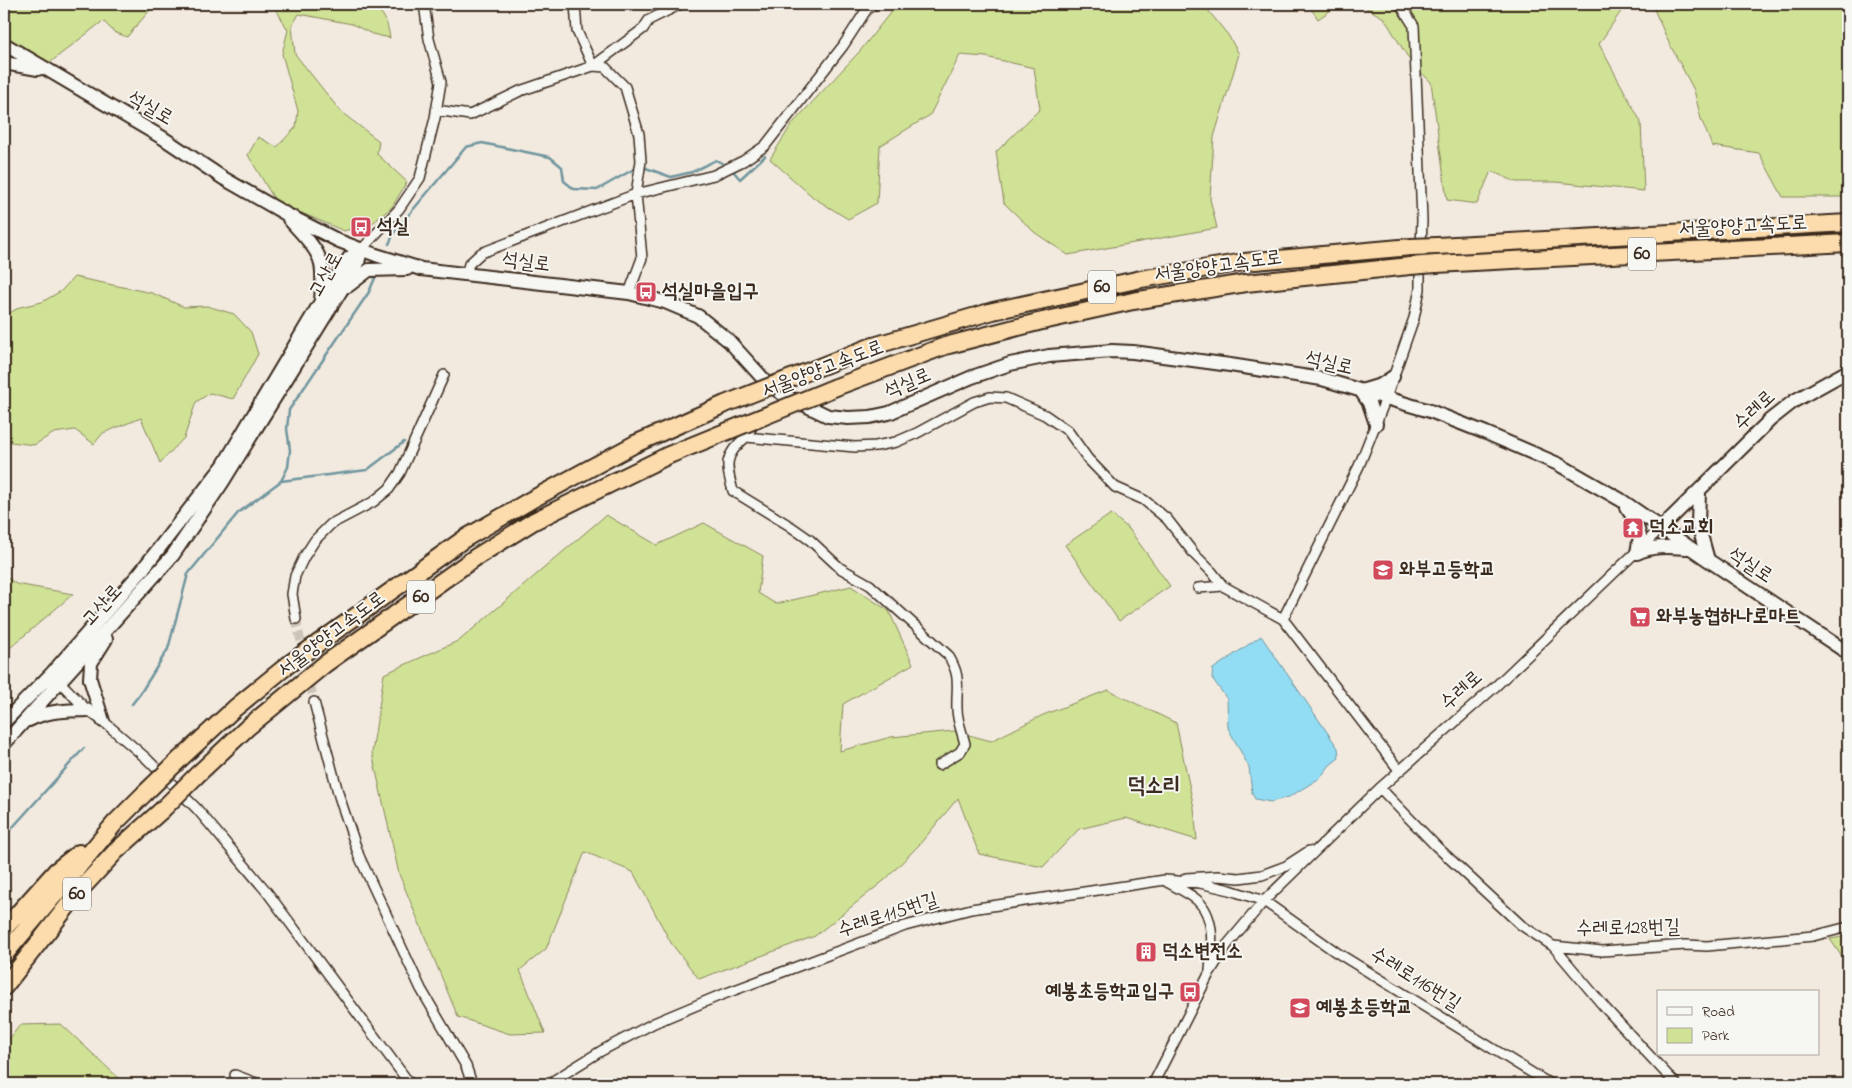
<svg xmlns="http://www.w3.org/2000/svg" width="1852" height="1088" font-family="'Indie Flower','Poor Story',sans-serif">
<rect width="100%" height="100%" fill="#f2eadf"/>
<filter id="ink" filterUnits="userSpaceOnUse"><feTurbulence type="fractalNoise" baseFrequency=".02" numOctaves="2"/><feDisplacementMap in="SourceGraphic" scale="10" xChannelSelector="R" yChannelSelector="G"/><feConvolveMatrix kernelMatrix="1 2 1 2 8 2 1 2 1" color-interpolation-filters="sRGB"/></filter>
<g filter="url(#ink)">
<!-- green -->
<path fill="#d0e296" stroke="#86865a" d="M4,4H150V10L127,37L114,32L103,21L48,64L4,38Z
M273,4H364C384,9 387,20 390,38L372,34L352,24L299,14L292,26L295,54L341,112L379,141L377,154L407,182L392,207L374,222L344,231L276,202L248,155L258,137L277,147L296,127L298,111L282,54L288,30Z
M897,4H1203L1228,35L1239,54L1214,137L1210,199L1217,228L1068,255L1034,232L1004,203L996,152L1040,109L1034,68L986,57L960,55L930,115L880,146L877,203L848,219L814,198L770,159L792,124L860,51Z
M1308,4H1340L1318,19Z
M1359,4H1626L1599,44L1641,122L1644,191L1556,182H1516L1491,171L1477,204L1447,200L1431,82L1412,64L1384,18Z
M1640,4H1848V197H1783L1759,153L1712,146L1701,119L1694,90L1669,43L1653,7Z
M74,277L152,293L184,307L207,306L234,314L251,332L258,354L233,399L210,393L196,402L184,438L160,463L141,418L103,433L94,444L75,430L54,433L34,445L4,441V330L6,315L20,307L42,302L61,291Z
M1111,514L1129,529L1170,586L1119,621L1065,545Z
M606,515L657,545L704,523L763,556L758,593L776,604L851,586L889,611L913,664L843,704L840,751L891,737L954,731L991,741L1043,715L1108,690L1176,723L1194,808L1197,840L1126,818L1079,829L1043,867L979,854L958,798L919,845L886,879L815,936L699,979L671,943L633,872L585,852L546,949L520,970L545,1033L510,1034L458,1017L399,874L372,753L384,674L460,640Z
M4,575L16,584L73,594L4,653Z
M1848,936V966L1830,939Z
M61,1024L125,1084H4V1046L20,1025Z"/>
<!-- water -->
<path fill="#93ddf4" stroke="#70959e" d="M1261,636L1338,748L1339,758L1330,765L1320,778L1289,797L1271,802L1255,799L1252,793L1249,767L1228,728L1227,699L1212,678L1213,669Z"/>
<g fill="none" stroke-linecap="round" stroke-linejoin="round">
<!-- stream -->
<path stroke="#70959e" stroke-width="2.5" d="M643,167L671,177L692,172L716,160L727,166
M734,172L740,179L765,156
M389,244L395,231L466,147L482,143L550,157L562,167L564,181L574,189L597,190L634,169
M281,481L367,470L404,442
M132,704L140,694L168,649L188,574L238,513L281,481L288,467L290,450L287,429L289,410L369,292L375,278
M4,837L84,748"/>
<!-- street-tunnel -->
<path stroke="#cdc4b8" stroke-width="9" stroke-dasharray="9 4.5" stroke-linecap="butt" d="M296,619L314,702"/>
<!-- street casing -->
<g stroke="#3b2a1e" stroke-width="12">
<path id="street" d="M575,4L577,31L593,66L605,67L625,87L639,134L641,161L636,194L642,258L629,293
M1400,4L1414,26L1422,220L1421,249
M436,110L470,115L520,91L593,66L643,29L649,20L681,4
M361,250L399,209L420,178L435,118L441,82L429,39L424,4
M466,275L469,264L481,253L636,194L714,175L743,161L765,146L843,46L867,9L874,4
M755,422L746,437L855,447L876,446L896,442L917,433L974,402L990,397L1006,398L1045,415L1068,431L1088,459L1115,487L1144,500L1167,519L1195,555L1212,572L1223,586
M746,437C723,456 726,465 733,491L790,526L810,540L840,568L870,585L948,655C962,678 956,685 957,709C957,720 962,732 965,744L960,752L939,765
M1198,588L1223,586L1283,619L1399,770
M296,619L292,594L295,576L304,557L315,540L331,524L373,502L389,489L400,473L444,375
M1283,619L1359,466L1386,398L1414,318L1420,289V262
M57,679L87,710L103,721L146,758L197,809L267,892L410,1084
M314,702L339,796L359,856L421,989L466,1066L472,1084
M1380,788L1436,846L1521,925L1553,946L1602,951L1686,945L1707,946L1813,936L1848,927
M1186,878L1218,876L1239,878L1262,875L1286,866L1309,851
M1167,882C1176,887 1189,893 1197,900C1216,917 1212,948 1210,970
M1553,946L1606,1009L1676,1084
M235,1075L259,1084
M548,1084L601,1051L654,1023L716,997L905,926L971,909L1165,880L1200,883L1230,890L1264,901L1336,952L1550,1084
M1153,1084L1210,972L1227,945L1264,901L1380,788L1497,685L1661,528"/>
</g>
<!-- secondary casing -->
<g stroke="#3b2a1e" stroke-width="16">
<path id="secondary" d="M4,44L163,138L223,178L286,214L339,241L376,255L421,269L629,293L665,302L698,316L729,341L767,383L784,395L828,416L848,418L870,417L889,413L972,377L1010,364L1049,356L1112,351L1133,352L1230,365L1322,379L1430,411L1486,433L1558,464L1621,500L1708,560L1848,653
M4,63L38,69
M289,219C299,231 315,245 320,260C324,273 322,288 321,300
M348,286L369,270L407,269
M1361,391L1369,403L1376,424
M1361,391L1381,385L1393,377
M1699,492L1698,524L1708,560
M1626,507L1634,518L1640,536L1637,553
M1661,528L1770,420L1794,401L1848,371
M1637,553C1654,545 1669,547 1689,548
M29,720C49,710 66,711 87,710
M103,721L90,679L91,663L106,639
M4,722L52,673L139,574L223,466L320,303L349,258L361,250
M4,744L173,555L222,483L358,263L361,250"/>
</g>
<!-- highway casing -->
<g stroke="#3b2a1e" stroke-width="20">
<path id="highway" d="M1437,246L1848,223
M1436,264L1848,243
M804,373L870,347L993,311L1141,279L1244,262L1411,247
M836,387L945,346L1038,322L1133,301L1246,283L1410,266
M180,759L235,708L289,664L464,539L531,500L635,444
M197,775L248,727L325,664L476,557L534,521L669,455
M4,929L56,871L79,853
M4,955L115,823L144,794
M4,987L80,890L116,851L162,810"/>
</g>
<!-- street -->
<use href="#street" stroke="#f6f6f2" stroke-width="9"/>
<!-- secondary -->
<use href="#secondary" stroke="#f6f6f2" stroke-width="12"/>
<!-- highway -->
<use href="#highway" stroke="#fcdcac" stroke-width="16"/>
<!-- highway-bridge casing -->
<g stroke="#3b2a1e" stroke-width="20" stroke-linecap="butt">
<path id="highway-bridge" d="M1411,247L1437,246
M1410,266L1436,264
M635,444L725,404L804,373
M669,455L836,387
M144,794L180,759
M162,810L197,775"/>
</g>
<!-- highway-bridge -->
<use href="#highway-bridge" stroke="#fcdcac" stroke-width="16"/>
</g>
</g>
<!-- icons -->
<defs>
<g id="bus-square" transform="scale(1.125)"><rect x="-9" y="-9" width="18" height="18" rx="4" fill="#d1495b" stroke="#f6f6f2"/><path d="M-5-6H5V4H4V6H2V4H-2V6H-4V4H-5ZM-3.5-4V0h7V-4ZM-3.5 1.2v1.5H-2V1.2ZM2 1.2v1.5H3.5V1.2Z" fill="#fff"/></g>
<g id="temple-square" transform="scale(1.125)"><rect x="-9" y="-9" width="18" height="18" rx="4" fill="#d1495b" stroke="#f6f6f2"/><path d="M0-6L5-2H3V0L6.5 2.5H4V6H1.5V3h-3V6H-4V2.5H-6.5L-3 0V-2H-5Z" fill="#fff"/></g>
<g id="school-square" transform="scale(1.125)"><rect x="-9" y="-9" width="18" height="18" rx="4" fill="#d1495b" stroke="#f6f6f2"/><path d="M0-5L7-2L0 1L-7-2ZM-4 1L0 2.5L4 1V4Q0 6-4 4Z" fill="#fff"/></g>
<g id="supermarket-square" transform="scale(1.125)"><rect x="-9" y="-9" width="18" height="18" rx="4" fill="#d1495b" stroke="#f6f6f2"/><path d="M-6-5.5h2.5l.6 2H6L4.5 2H-2.5L-4.4-4H-6ZM-1.5 3.2a1.3 1.3 0 1 0 .1 0ZM3 3.2a1.3 1.3 0 1 0 .1 0Z" fill="#fff"/></g>
<g id="building-square" transform="scale(1.125)"><rect x="-9" y="-9" width="18" height="18" rx="4" fill="#d1495b" stroke="#f6f6f2"/><path d="M-4-6H4V6H1V3H-1V6H-4ZM-2.5-4.3h1.7v1.8h-1.7ZM.8-4.3h1.7v1.8H.8ZM-2.5-1h1.7V.8h-1.7ZM.8-1h1.7V.8H.8Z" fill="#fff"/></g>
</defs>
<g fill-rule="evenodd">
<use href="#bus-square" x="361" y="227"/>
<use href="#bus-square" x="646" y="292"/>
<use href="#temple-square" x="1633" y="528"/>
<use href="#school-square" x="1383" y="570"/>
<use href="#supermarket-square" x="1640" y="617"/>
<use href="#building-square" x="1146" y="952"/>
<use href="#bus-square" x="1190" y="992"/>
<use href="#school-square" x="1300" y="1008"/>
</g>
<g text-anchor="middle" dominant-baseline="central" stroke-width="4" stroke-linejoin="round" paint-order="stroke">
<!-- shield labels -->
<g fill="#f6f6f2" stroke="#73675e" stroke-width="1">
<rect x="1628" y="237.5" width="28" height="33" rx="4"/>
<rect x="1088" y="270.5" width="28" height="33" rx="4"/>
<rect x="407" y="580.5" width="28" height="33" rx="4"/>
<rect x="63" y="877.5" width="28" height="33" rx="4"/>
</g>
<g font-size="19" font-weight="bold" fill="#3b2a1e">
<text x="1642" y="254">60</text>
<text x="1102" y="287">60</text>
<text x="421" y="597">60</text>
<text x="77" y="894">60</text>
</g>
<!-- street labels -->
<g font-size="20" fill="#3b2a1e" stroke="#f6f6f2">
<text transform="translate(150 109) rotate(30)">석실로</text>
<text transform="translate(1743 227) rotate(-3)">서울양양고속도로</text>
<text transform="translate(526 263) rotate(7)">석실로</text>
<text transform="translate(1218 267) rotate(-8)">서울양양고속도로</text>
<text transform="translate(327 275) rotate(-61)">고산로</text>
<text transform="translate(1329 364) rotate(13)">석실로</text>
<text transform="translate(823 370) rotate(-21)">서울양양고속도로</text>
<text transform="translate(908 384) rotate(-23)">석실로</text>
<text transform="translate(1755 411) rotate(-43)">수레로</text>
<text transform="translate(1750 566) rotate(33)">석실로</text>
<text transform="translate(103 606) rotate(-48)">고산로</text>
<text transform="translate(332 635) rotate(-37)">서울양양고속도로</text>
<text transform="translate(1462 691) rotate(-42)">수레로</text>
<text transform="translate(888 916) rotate(-18)">수레로115번길</text>
<text transform="translate(1628 929) rotate(-1)">수레로128번길</text>
<text transform="translate(1415 980) rotate(32)">수레로116번길</text>
</g>
<!-- poi labels -->
<g font-size="20" font-weight="bold" fill="#3b2a1e" stroke="#f6f6f2" text-anchor="start">
<text x="377" y="227">석실</text>
<text x="662" y="292">석실마을입구</text>
<text x="1649" y="528">덕소교회</text>
<text x="1399" y="570">와부고등학교</text>
<text x="1656" y="617">와부농협하나로마트</text>
<text x="1162" y="952">덕소변전소</text>
<text x="1174" y="992" text-anchor="end">예봉초등학교입구</text>
<text x="1316" y="1008">예봉초등학교</text>
</g>
<!-- quarter labels -->
<g font-size="22" font-weight="bold" fill="#3b2a1e" stroke="#f6f6f2">
<text x="1154" y="787">덕소리</text>
</g>
</g>
<!-- margin -->
<rect width="1852" height="1088" fill="none" stroke="#f6f6f2" stroke-width="20"/>
<rect x="10" y="10" width="1832" height="1068" fill="none" stroke="#3b2a1e" stroke-width="2" filter="url(#ink)"/>
<!-- legend -->
<rect x="1657" y="990" width="162" height="65" fill="#f6f6f2" stroke="#aba49d"/>
<rect x="1667" y="1007" width="25" height="8" fill="#f6f6f2" stroke="#aba49d"/>
<text x="1702" y="1016" font-size="15" fill="#3b2a1e">Road</text>
<rect x="1667" y="1028" width="25" height="15" fill="#d0e296" stroke="#aba49d"/>
<text x="1702" y="1040" font-size="15" fill="#3b2a1e">Park</text>
</svg>
